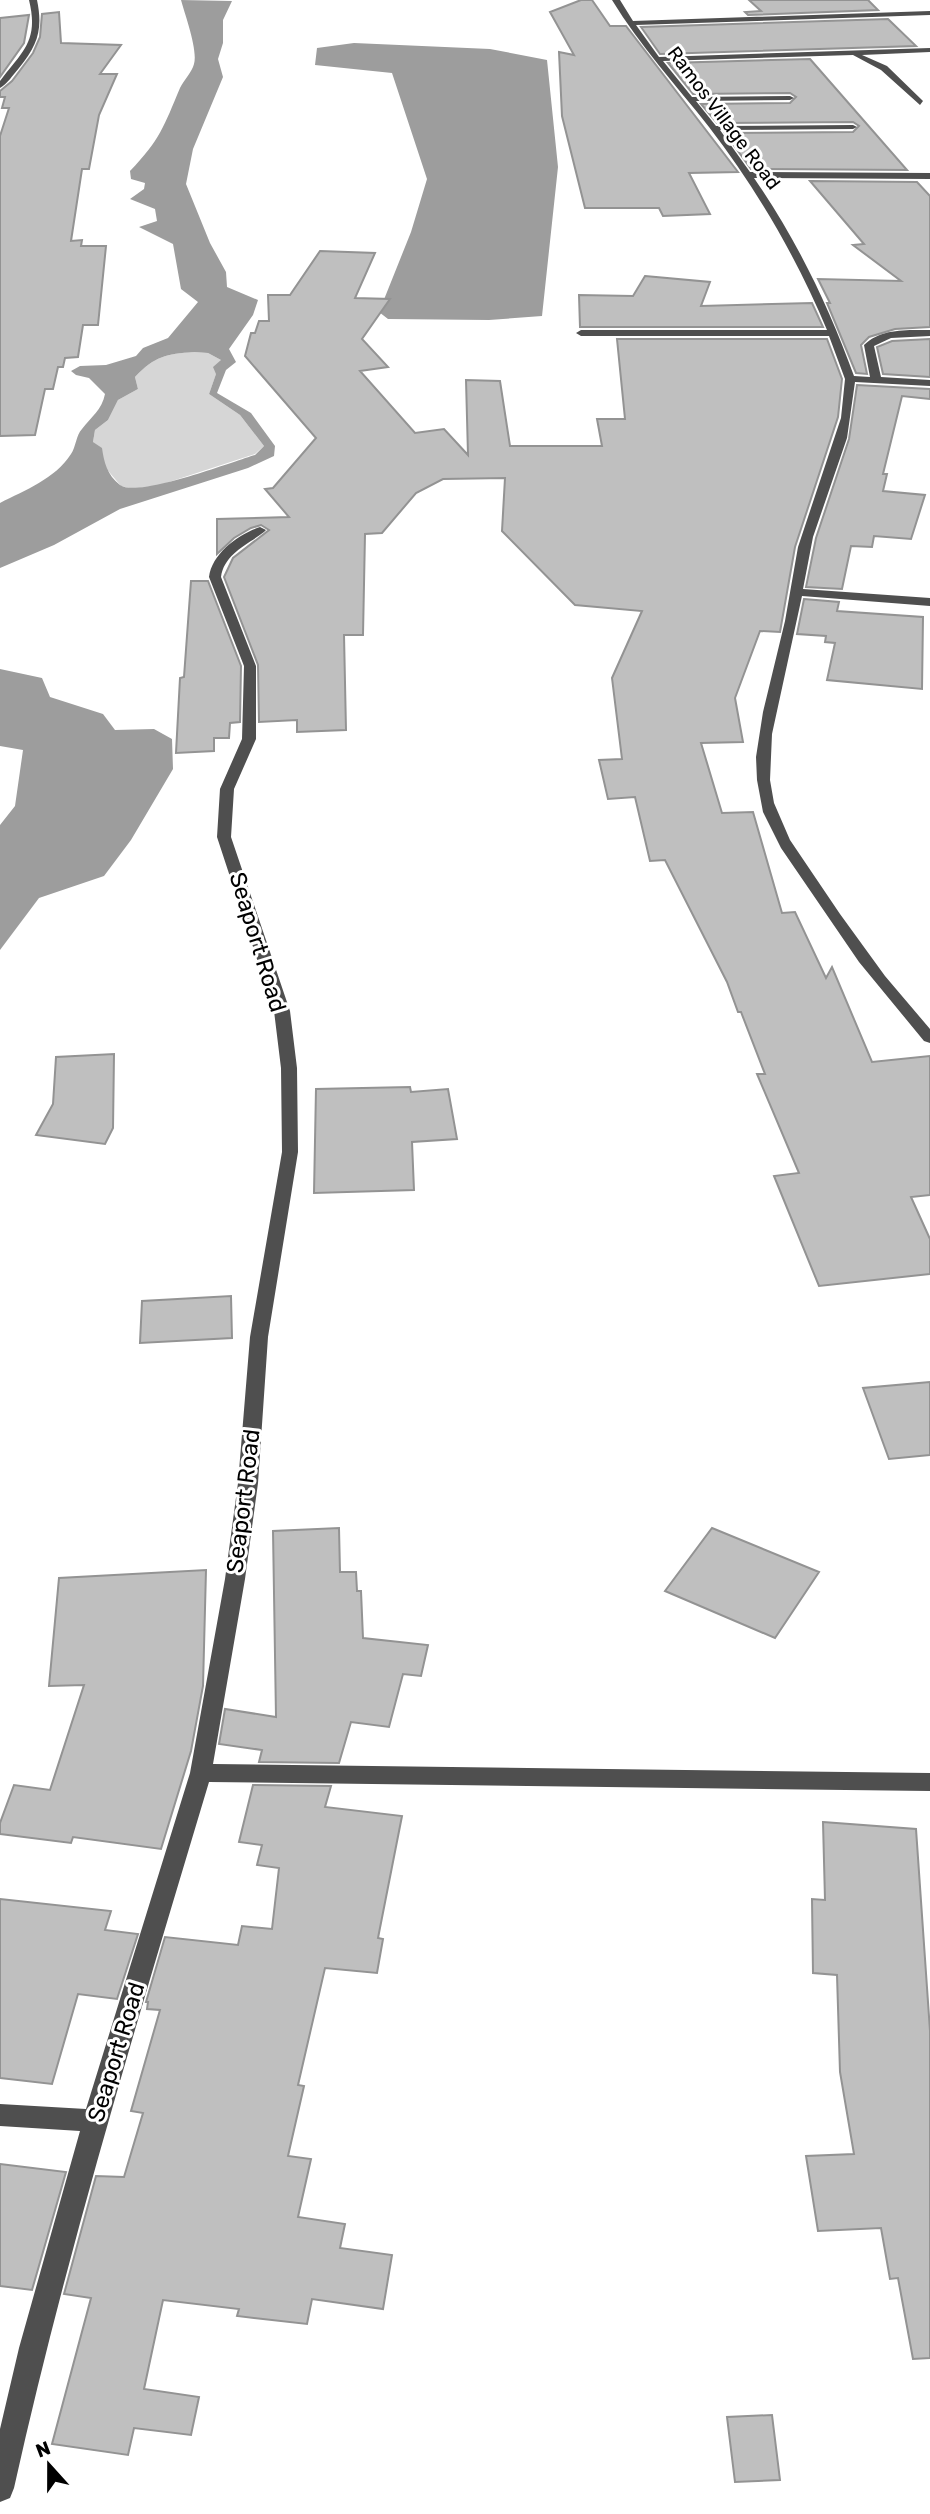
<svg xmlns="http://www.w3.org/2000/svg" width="930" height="2514" font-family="Rubik,sans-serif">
<rect width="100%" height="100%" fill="#fff"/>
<!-- green -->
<path fill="#d6d6d6" d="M194,352L208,353L221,360L209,394L240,415L264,446L255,454L160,485L133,489L121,486L104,466L93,442L95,430L108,420L118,400L138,389L135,377C155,356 166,354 194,352Z"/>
<!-- water -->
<path fill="#9d9d9d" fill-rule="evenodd" d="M181,0L232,1L223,20V43L218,59L223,77L193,149L186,184L210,243L226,272L227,287L258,300L253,315L229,349L236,362L226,370L217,393L251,413L275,446L274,456L248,468L120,509L54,545L0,568V503C25,490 55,479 71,454C76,447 76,435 82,429C91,417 102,410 105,394L89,378L76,375L71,371L80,366L106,365L136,356L143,348L168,338L198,302L181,289L173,244L139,227L157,221L155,209L130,199L144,189L145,183L131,179L130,171C160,140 164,126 180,88C184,80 192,72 194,64C198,50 185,15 181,0ZM194,352L208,353L221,360L213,367L216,374L209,394L240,415L264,446L255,455C231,462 138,498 120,485C107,475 104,462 102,448L93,442L95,430L108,420L118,400L138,389L135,377C155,356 166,354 194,352Z
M354,43L490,49L547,60L558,167L542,316L489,320L388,319L379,312L411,232L427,179L392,73L315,65L317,48Z
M0,669L42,678L50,697L103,714L115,730L154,729L172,739L173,769L131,840L104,876L39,898L0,950V825L15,806L23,750L0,746Z"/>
<!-- building -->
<path fill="#bfbfbf" stroke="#939393" stroke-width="2" d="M581,0H592L610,26H626L738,172L689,173L710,214L663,216L659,208H585L562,116L559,52L574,55L550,12Z
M749,0H868L878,10L748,15L745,12L761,11Z
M59,12L61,43L121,45L100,74H117L99,115L89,169H82L71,241L82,240L81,246H106L98,325H83L78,357L65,358L63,367H58L53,389H45L35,435L0,436V136L9,108H2L5,97H0V91L12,81L33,53L40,37L42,14Z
M29,15L24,43L0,77V18Z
M888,19L916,46L660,54L641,27Z
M810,59L907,170L751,169L725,133L853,132L859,126L853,122L717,123L701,104L790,103L796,97L790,93L693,94L668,63Z
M810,181L917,182L930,196V327L895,329L869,337L861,345L867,374L856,373L827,303H830L818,279L901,281L853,245L864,244Z
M320,251L375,253L355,298L390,299L362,339L388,367L360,371L415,433L444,429L468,455L466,380L500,381L510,446H602L597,419H625L617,339H827L842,379L838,417L795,547L780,632L760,631L735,698L743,742L701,743L722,813L753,812L782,913L795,912L826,978L832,967L872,1062L930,1056V1195L911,1197L930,1239V1274L819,1286L774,1176L799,1173L757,1074H765L741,1012H738L727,982L665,860L650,861L635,797L608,799L599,760L622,759L612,678L642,611L575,605L502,531L505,478L443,479L416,493L382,533L365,534L363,635H344L346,730L297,732V720L259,722L258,665L224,577L233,558L269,530L261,525L251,528L234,538L217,554V519L289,517L265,489L273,488L316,438L245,356L251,333H255L259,321H269L268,295H290Z
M645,276L710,282L701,306L812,303L823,327H580L579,295L633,296Z
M930,339V377L883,374L877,347L892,341Z
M857,385L930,389V399L902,396L883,474H887L883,491L925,495L911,539L874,536L872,547L851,546L842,589L806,587L816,538L849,439Z
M191,581H208L241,666L240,722L230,723L229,738H214V751L176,753L180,678L184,677Z
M804,599L839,602L837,611L923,617L922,689L827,680L835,643L825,642L826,636L797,634Z
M114,1054L113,1128L105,1144L36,1135L53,1104L56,1057Z
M410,1087L411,1092L448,1089L457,1139L412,1142L414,1190L314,1193L316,1089Z
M231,1296L232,1338L140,1343L142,1301Z
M930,1382V1455L889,1459L863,1388Z
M339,1528L340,1572H356L357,1591H361L363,1638L428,1645L421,1676L403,1674L389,1727L351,1722L339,1763L259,1762L262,1750L219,1744L225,1709L276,1717L273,1531Z
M712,1528L819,1572L775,1638L665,1591Z
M206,1570L203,1686L191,1751L161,1849L73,1837L71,1843L0,1834V1823L14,1785L50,1790L84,1685L49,1686L59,1578Z
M253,1785L331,1786L325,1807L402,1816L378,1938L383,1939L377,1973L325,1968L298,2085L304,2086L288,2156L311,2159L298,2217L345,2224L340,2248L392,2255L383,2309L312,2299L307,2324L237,2316L239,2309L163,2300L144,2389L199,2397L191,2435L134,2428L128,2455L52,2444L91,2298L64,2294L96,2176L124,2177L143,2113L131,2111L160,2010L147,2009L148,2002H146L165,1937L238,1945L242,1926L272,1929L279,1868L257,1865L262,1845L239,1842Z
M823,1822L916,1829L930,2031V2358L913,2359L898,2278L890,2279L881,2228L818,2231L806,2156L854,2154L840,2072L837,1975L813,1973L812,1899L825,1900Z
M0,1899L111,1911L105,1930L138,1934L117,1999L78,1994L52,2084L0,2078Z
M0,2164L66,2172L32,2290L0,2286Z
M772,2415L780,2480L735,2482L727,2417Z"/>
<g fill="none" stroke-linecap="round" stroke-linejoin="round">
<!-- minor -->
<path fill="#4f4f4f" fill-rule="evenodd" d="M29,0H37C43,29 38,45 19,68C13,75 7,84 0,88V81C23,51 39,41 29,0Z
M612,0H620L633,21L930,11V15L636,25L659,57L930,48V52L862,55L887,66L923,101L920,105L881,70L853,55L663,61L692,97L790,96L794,98L790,100L696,101L716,126L853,125L857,127L853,129L720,130L750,172L930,173V179L754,178C797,240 829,307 854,376L870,377L864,345C881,328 908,330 930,330V336L891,338L874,346L881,377L930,380V386L855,382L847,438L813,537L803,589L930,598V606L802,596L772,734L770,780L774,803L790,840L840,914L885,976L930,1029V1043L924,1041L859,962L781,848L763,812L757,780L756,757L763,712L785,621L798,547L841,418L845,379L829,336H581L576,333L581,330H827C797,258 756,188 709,127C676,85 640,46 612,0Z
M260,527L266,530L264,532C247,545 224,554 221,577L256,666V739L234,789L231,837L290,1011L297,1068L298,1152L268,1337L258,1483L245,1579L213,1764L930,1773V1791L209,1782C139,2016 67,2249 14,2488L10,2498L0,2502V2429L19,2348L80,2131L0,2126V2104L86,2109L190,1773L225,1579L238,1483L250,1337L282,1152L281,1068L274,1011L217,837L220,789L242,739L244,666L209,577C212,553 239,534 260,527Z"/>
</g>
<g text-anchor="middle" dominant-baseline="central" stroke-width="6" stroke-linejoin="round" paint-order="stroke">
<!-- far-street labels -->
<g font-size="19" fill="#000" stroke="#fff">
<text transform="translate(724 118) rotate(53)">Ramos Village Road</text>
</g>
<!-- street labels -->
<g font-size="23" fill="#000" stroke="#fff">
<text transform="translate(258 942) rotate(73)">Seaport Road</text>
<text transform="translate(243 1501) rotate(-83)">Seaport Road</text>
<text transform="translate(116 2052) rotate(-73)">Seaport Road</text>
</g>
</g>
<!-- north arrow -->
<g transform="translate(49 2465) rotate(339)" stroke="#ffffff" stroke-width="5" paint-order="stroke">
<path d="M0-5L12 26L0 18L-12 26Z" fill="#000000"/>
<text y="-10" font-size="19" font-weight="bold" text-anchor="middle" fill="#000000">N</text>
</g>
</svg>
